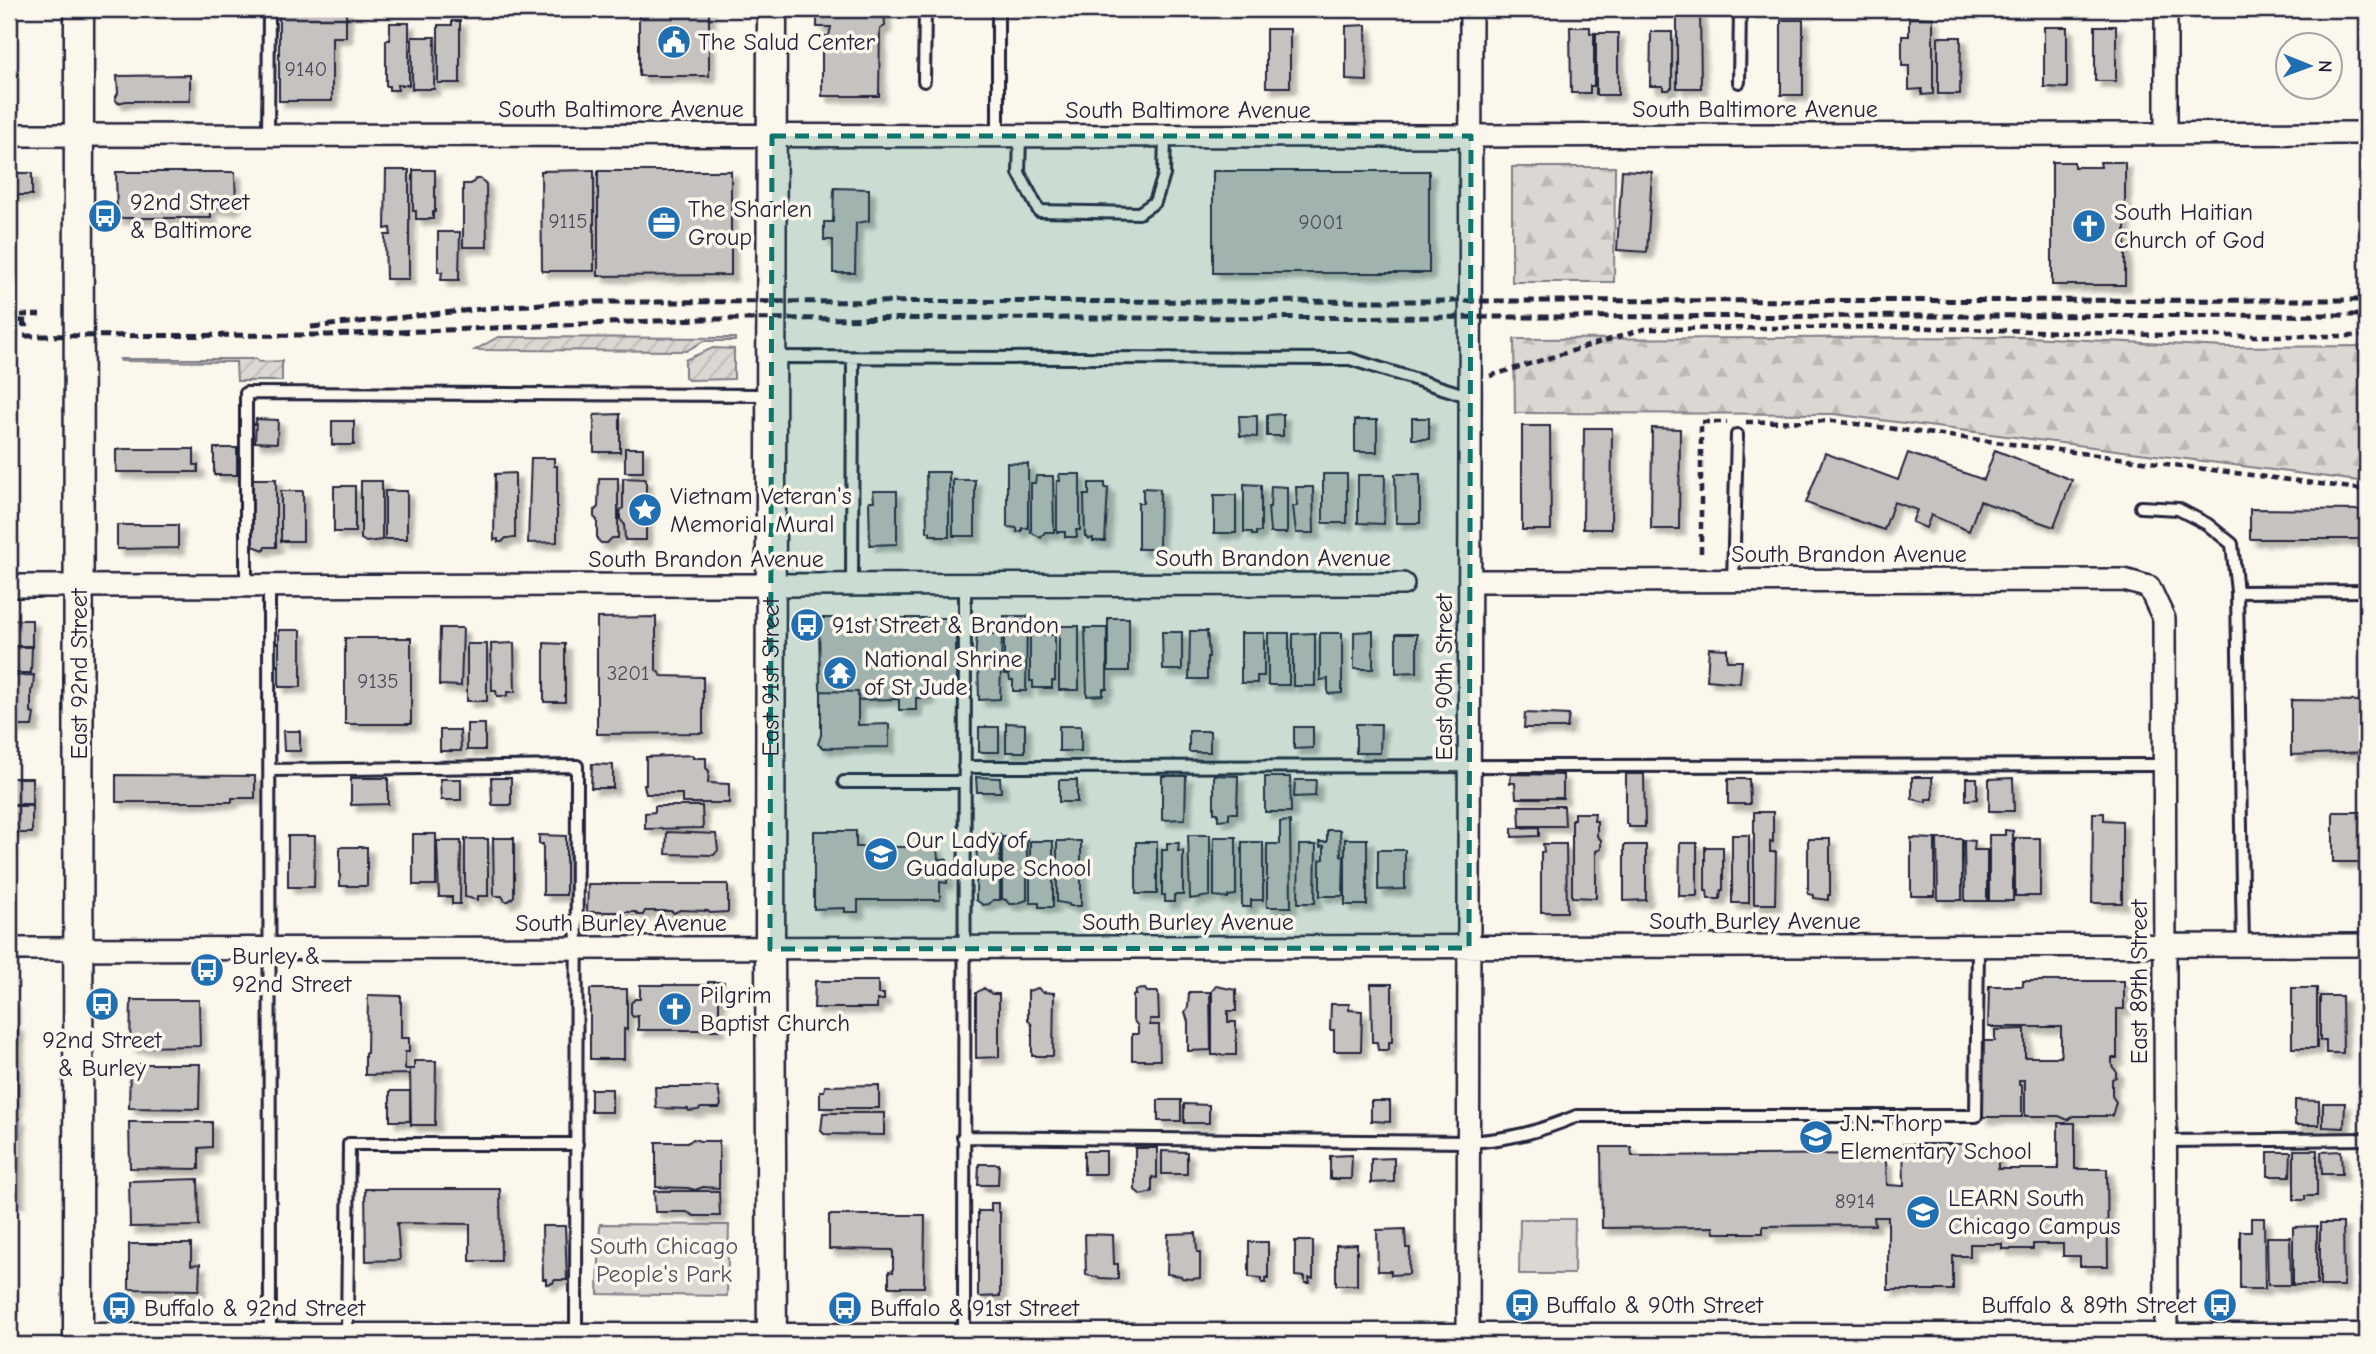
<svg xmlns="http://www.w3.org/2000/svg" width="2376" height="1354" font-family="'Comic Neue',sans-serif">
<defs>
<pattern id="forest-firs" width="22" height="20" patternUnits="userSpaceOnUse" patternTransform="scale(1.75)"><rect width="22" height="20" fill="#dbd8d3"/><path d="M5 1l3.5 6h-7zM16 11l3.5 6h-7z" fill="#bcb9b6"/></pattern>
<pattern id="garden-furrows" width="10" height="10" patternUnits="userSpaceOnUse" patternTransform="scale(1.75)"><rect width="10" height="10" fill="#dbd8d3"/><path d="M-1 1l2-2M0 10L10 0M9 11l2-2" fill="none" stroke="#bcb9b6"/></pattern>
<filter id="shadow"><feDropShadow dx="6" dy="6" stdDeviation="2" flood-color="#0004"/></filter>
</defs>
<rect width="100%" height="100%" fill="#fbf7ec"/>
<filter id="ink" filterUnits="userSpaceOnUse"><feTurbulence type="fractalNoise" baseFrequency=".0143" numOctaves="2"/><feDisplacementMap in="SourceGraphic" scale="14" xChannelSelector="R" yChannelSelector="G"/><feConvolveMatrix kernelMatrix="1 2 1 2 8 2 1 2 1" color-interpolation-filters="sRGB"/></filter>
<g filter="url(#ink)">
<!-- forest -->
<path fill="url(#forest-firs)" stroke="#7e7d87" stroke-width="2" d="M1512,167H1615L1614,282H1512Z
M2028,337L2225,347L2367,346V482L1833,414L1515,413L1514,339Z"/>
<!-- park -->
<path fill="#dbd8d3" stroke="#7e7d87" stroke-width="2" d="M1520,1219H1575L1574,1274H1519Z
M600,1224L729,1225L727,1296L598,1294Z"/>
<!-- garden -->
<path fill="url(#garden-furrows)" stroke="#7e7d87" stroke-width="2" d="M498,337L735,338V341H704L686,351L475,350Z
M713,348L734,349V379L688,380L685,377V360Z
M120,359H256L259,362L282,361V381H237L236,362L121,361Z"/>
<!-- building -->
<path fill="#c6c2c0" stroke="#22223b" stroke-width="2" filter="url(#shadow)" d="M279,9H346V37H332V101H279Z
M639,9H709V76H639Z
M817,9H884L885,26L880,29L879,96H822V36H829L831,27H817Z
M1677,10H1700L1701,88H1677Z
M1909,17L1933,18V94L1922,95V89L1909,90V66H1902V36H1909Z
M1781,20H1803V95H1781Z
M452,21H460V83H438V25H452Z
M390,23H409V85H397L398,90H389V86H386V40H390Z
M1366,25L1367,81L1346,80V26Z
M2095,26H2116V81H2095Z
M1570,27H1590V33H1594V86H1590V93H1571Z
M2044,27H2067V88L2044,87Z
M1266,29H1290V87H1266Z
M1651,32H1672V87L1669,90H1663V86H1650Z
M1596,33H1618V95H1596Z
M412,37H435L434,89H412Z
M1938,37H1961L1960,94H1938Z
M190,75V101H126L118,103L115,99L118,93L117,76Z
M2052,162H2074V167H2101L2100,162H2125V285H2052Z
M386,170H409V279H386L385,235H391L390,228L385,229Z
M413,170H435V212H433V219H416V211H413Z
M594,170V271H542L541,171Z
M1622,170L1652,172L1647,252L1617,250Z
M598,171H731V275L598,276Z
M1213,171H1429V273H1213Z
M116,172H235L236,204L231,208H211V218H117Z
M9,173H32V195H9Z
M476,179H481L486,184L487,247H463V184H471Z
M834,188L869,189V221L856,223L855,273H833V240H824V222H833Z
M438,232H460L459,280H441L442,272H438Z
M620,414V452H594V415Z
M1283,414V436H1267V415Z
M1239,416H1257V437L1240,436Z
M1412,418H1429V439H1412Z
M256,419L278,420L277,443L255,442Z
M1355,420H1377V452H1355Z
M332,421H354V445H332Z
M1522,426H1550L1551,530H1522Z
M1584,428H1612L1611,529H1583Z
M1652,428L1680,429L1679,529H1651Z
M214,448H237V475H214Z
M625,448H643V472H625Z
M116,449H194V465H198V472H116Z
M1995,450L2072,480L2054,527L1980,501L1969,531L1931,515L1926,528L1912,522L1917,510L1894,502L1884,530L1806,503L1825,453L1898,480L1908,453L1984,480Z
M531,458H554V466H557V542L528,543Z
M1007,463L1028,464V528H1022V531L1017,532V528L1007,527Z
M926,472H949V537H937V535H930V532H927Z
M515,473V538H506L502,542H498V539L494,540L495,474Z
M1059,474H1080V530H1076L1077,537H1065V532H1057V481H1060Z
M1323,474H1347V523H1323Z
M1395,474H1420V523H1396Z
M1358,475H1385L1384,524L1358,523Z
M1036,476H1053L1054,532H1045L1041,538L1031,532V483H1035Z
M599,478H618V538H612L607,543H601L597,539V520L594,517V511L598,507Z
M623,478L646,479V540H625L624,524L620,519V510L623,508Z
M253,479H276V547H265L264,550L253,546Z
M953,480H975V536H953Z
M361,481H382V540L366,542L361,539Z
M1089,483H1105V488H1108L1105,541H1093V538L1089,539L1085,536L1084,495H1089Z
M1244,484L1261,485V532H1256V535H1252V532H1244Z
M334,486H355V532H334Z
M1271,486L1287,487V533H1270L1268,507H1270Z
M1296,487H1313L1314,533H1296L1293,506H1297Z
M1143,488L1160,489L1159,549H1138V503H1143Z
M281,491H303V541H281Z
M385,491H407V539H385Z
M873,491H897V544L870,545L869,501H874Z
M1214,495H1236V533H1214Z
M2250,509L2367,510V539H2250Z
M117,525H178V548L117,549Z
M1004,616H1027L1026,691H1013V680H1010L1009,674H1004Z
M656,617V670L662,676L703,677V733L597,734V618Z
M819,618H956V688H928L929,698H916V710H899V699L858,700V692L821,691L820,688Z
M1108,618H1129V671H1108Z
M9,620H32V646H9Z
M1059,626H1079V690H1059Z
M440,628H463L461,686L439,685Z
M1085,628H1107V689H1103V695L1087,696Z
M279,630H301V687H279Z
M1190,631H1207L1209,657H1207V679H1189Z
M1373,631V669H1354V632Z
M1162,632H1182V670H1163Z
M1241,633H1264V676H1257V683H1241Z
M1268,633H1289V685H1268Z
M1315,633V686H1293V634Z
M1320,633H1342V693L1328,694V679L1320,680Z
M977,634H1002L1000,699L979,700L978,663L975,659Z
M1396,634H1417V672L1396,673Z
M1030,635H1055V681H1052V688H1033V681H1030Z
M345,638H411V724H345Z
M514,643L515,692H507V696H497L496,691H492L491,644Z
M544,643L565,644V702H544Z
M467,644H487V701H467Z
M9,647H32L31,673H9Z
M1709,648L1727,649V661H1742L1740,683L1707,680Z
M34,675L33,688L31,691V713L34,714L32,726H9V676Z
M821,691L858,692V725L889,724V747L823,748L818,744L821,735Z
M2291,700L2367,701V752L2291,755Z
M1525,713L1569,715L1567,728H1524Z
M1006,723L1025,724V752H1006Z
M467,724H485V750H467Z
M1356,724H1381L1380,753H1356Z
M1059,726H1081V751H1059Z
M979,727H999V752H979Z
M1294,727H1313V748L1294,749Z
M440,730H460L461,751H440Z
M283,731H300V751H284Z
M1189,731H1210V752H1189Z
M693,755V758H706V768L709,771L708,783L729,784V803H682V794H646L644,785H646V757Z
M592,764L613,765V788H591Z
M1511,774L1563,775V798H1516L1515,783H1510Z
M1626,774H1644L1645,827H1629V824H1626Z
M116,775L255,776V798H232V802H116Z
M1214,775L1238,776L1237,813H1229V819L1218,820V813H1214Z
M1162,776H1186L1185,819L1162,820Z
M976,777L1000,778L1001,792H977Z
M1265,777H1290L1291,812H1265Z
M1912,777H1932L1933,799H1926V802L1912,799Z
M9,778H32V804H9Z
M351,778H388V804L351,805Z
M491,778H511V805H492Z
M1966,778H1977V799L1966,800Z
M2013,778L2014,811H1989V779Z
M440,779H461V800H441Z
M1728,779H1749L1750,804H1728Z
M1059,780H1077V802H1059Z
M1295,780H1316L1315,796L1294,797Z
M9,806H32V833H9Z
M655,806H702L703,828L645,829V813L655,812Z
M1519,806H1564L1565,826H1520Z
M1754,812H1773V842L1770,841V852H1776L1775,904H1754Z
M2333,812H2367V869H2361L2362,862H2333Z
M1574,813H1595L1594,821H1597V836L1601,840V849L1596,851V898L1572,897V819H1574Z
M2093,813H2104V820L2122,821V903H2092Z
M1290,821L1291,907H1267V844H1280V822Z
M1539,827V836L1512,837V828Z
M1327,830H1340L1341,856H1344L1343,896H1320V860L1324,859V846L1320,847L1319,842H1327Z
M2005,830L2013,831V901H1989V835H2005Z
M814,831H856V847H937L938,859H947V883L940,882V900H858V912H845V908L814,909Z
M667,832L716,834L718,850L714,855L666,854Z
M413,834H436V885H413Z
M977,834H1000V900H993L989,904L983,905L976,900Z
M539,835L566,836V895H543V844H539Z
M1188,835H1210V896L1190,899Z
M1732,835H1749V903H1732Z
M288,836H315L314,887H288Z
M1002,837H1027V900L1015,904H1009L1006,900L1002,899Z
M1214,837H1236V895L1228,896V898L1214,896Z
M493,838H514V896L509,901H505L502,896H494Z
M1911,838L1935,839V896H1911Z
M2015,838H2040V896H2015Z
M465,839H488V896H478V900L465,897Z
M1345,839H1367V905H1345Z
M1808,839H1830V895H1828V900L1814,898V895L1808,894Z
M1937,839H1962V900H1938Z
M1964,840L1975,841L1974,850H1987V901H1965Z
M437,841H461L460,904H452V897H439Z
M1030,841H1053V907H1039V903H1030Z
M1057,841H1081V906H1069V904L1057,902Z
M1136,842H1157V894H1136Z
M1242,842H1263V900H1251V907H1242Z
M1167,843H1179L1178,851H1183V895H1174V902H1165V895H1162V850H1167Z
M1680,843H1697V896H1679Z
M1543,844H1566L1567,912H1541V852H1544Z
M1299,845H1316L1315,903H1298Z
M1624,845H1646V900L1624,901Z
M340,847H367V886H340Z
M1705,847H1723V890H1721L1720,899H1708L1707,891H1705Z
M1378,850H1405V889L1378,890Z
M588,884H728V912L710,913L708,911L680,910L674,913L671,911H645L643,915H638L636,912H587Z
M815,981H878V994H884V1000H877V1008H814Z
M2023,981H2124V1009H2117V1058H2112V1066L2116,1071V1077L2112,1079V1096L2116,1102L2112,1116H2074L2068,1120L2059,1116H2025V1080H2019V1085H2022V1117H1982V1041H1995V1030L2025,1029V1057H2061V1027H1988L1989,986H2023Z
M708,982H724L723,1000L719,999V1030H638V1016L633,1017L631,1014V1003L635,999H640V985H708Z
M1371,984H1392V1042H1389V1050H1378L1377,1042H1372Z
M1216,986L1236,990V1011H1228V1022H1236V1055H1212V991Z
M984,988L992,994H999V1057L976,1058V993Z
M1038,988L1042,992L1054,993L1053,1056H1032V1025L1028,1020V991Z
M2292,988H2317V1048H2292Z
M590,989H627V1030L624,1029V1059H590Z
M1145,989L1147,992H1158L1159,1019H1150V1025H1159L1160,1060H1132V1034H1138V1026L1133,1020V995H1136V990Z
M1189,992H1210L1211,1050L1188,1051V1022L1185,1012L1188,1007Z
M368,995L401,996V1038H409V1052H405V1069H410V1074L365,1075V1053H367Z
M2320,996H2342L2343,1053H2326V1040H2320Z
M131,1000H199L200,1046L130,1047Z
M9,1001H13V1027H18L16,1119H19L18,1201H9Z
M1331,1004H1349V1010L1362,1011L1361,1051H1334V1030H1330Z
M414,1061H436L435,1125H411L410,1069H414Z
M130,1064H200L199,1109L129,1108Z
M879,1085V1108H820V1091H824L825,1086Z
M655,1087H718L721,1105L719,1108H701L698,1110L689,1111L688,1109L656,1108Z
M591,1089H612V1112H591Z
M390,1091H410V1121H390Z
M1158,1100H1181V1121H1158Z
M2295,1100L2319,1101V1125H2295Z
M1371,1101H1390V1122L1371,1121Z
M2323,1103H2345L2344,1128L2323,1127Z
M1184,1104L1209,1105V1123H1184Z
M823,1113H884V1135L824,1134L821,1131Z
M129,1122H212V1147L199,1148V1169L130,1168Z
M2058,1123H2075V1169H2107L2108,1266H2080V1256H2063V1244H2033V1249H2002V1244H1970V1256H1953V1290H1888V1217H1874L1875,1225L1763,1226V1233H1714L1713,1227L1602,1228L1601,1147H1631L1632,1156L1874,1154L1875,1160H1886L1887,1185L1904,1186L1903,1144H1998V1169H2058Z
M693,1139L700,1141H719V1188L703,1187L695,1190L688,1188L656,1187V1142H689Z
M1135,1148H1157V1178L1152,1177V1192L1141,1195L1135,1190Z
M2294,1150H2317V1196H2305V1200H2294Z
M1084,1151H1106V1174H1084Z
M1162,1151L1187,1152V1174H1162Z
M2341,1151L2342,1174H2322L2321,1152Z
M2268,1152H2291L2290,1176H2268Z
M1352,1155L1351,1179H1330V1156Z
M1394,1158V1182L1371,1183V1159Z
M979,1164H999L998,1185H978Z
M198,1179L199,1226L130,1227L129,1181Z
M365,1189H500L501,1261H470V1224L397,1223L400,1260L366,1261Z
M654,1191H719L720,1216H694L687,1212H655Z
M991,1203H998V1212H1000V1296L980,1297L978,1296V1211H991Z
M829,1215H925L924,1287H889V1271L893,1272V1250L829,1249Z
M2251,1218H2264L2265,1289H2240V1231H2251Z
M2320,1223H2343L2344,1286H2320Z
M542,1226H565L567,1280H554L553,1283L546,1284V1279H543Z
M2317,1226V1285H2293V1227Z
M1405,1229L1406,1248H1410L1409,1274L1391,1275V1271H1378L1377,1230Z
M1196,1233L1197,1252H1200V1278L1191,1279L1182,1278L1181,1276L1167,1274L1168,1234Z
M1085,1234L1113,1235L1114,1264H1118V1279L1100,1278L1086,1275Z
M2267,1237H2290L2291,1285H2268Z
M1295,1241H1313V1278H1309L1310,1283H1305V1277L1295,1276Z
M1249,1242H1268V1279L1266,1278V1283H1262V1278L1249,1277Z
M129,1244H191V1265L200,1264L199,1290L129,1289Z
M1357,1244V1285H1336V1245Z"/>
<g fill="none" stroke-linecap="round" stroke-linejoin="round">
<!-- lane casing -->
<g stroke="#22223b" stroke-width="16">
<path id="lane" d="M204,9L245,10
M998,9V136
M924,81L925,9
M1739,82L1740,9
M268,135L269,9
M1020,136L1019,173L1039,211L1139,213L1155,202L1164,175L1165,136
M772,357L1350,359L1471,397
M2141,507L2178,509L2207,524L2232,544L2237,592L2243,946
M1733,581L1737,435
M246,585V393L769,395
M269,585L270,1339
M852,585L853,358
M2237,592L2367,591
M964,767L2165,765
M270,770L577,766L576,1335
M844,782H964
M963,1137L1469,1142C1511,1139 1538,1132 1577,1116H1976L1978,947
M2165,1141L2367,1139
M964,1335L965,585
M347,1336L349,1144H577"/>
</g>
<!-- street casing -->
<g stroke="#22223b" stroke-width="26">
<path id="street" d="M2166,133V9
M9,135L1471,136L2367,133
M1470,581L2124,580L2149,587L2164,619L2166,1345
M9,586L1403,584
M9,949L2367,945
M1468,1345L1471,9"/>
</g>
<!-- secondary casing -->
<g stroke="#22223b" stroke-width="33">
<g id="secondary">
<path d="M79,9L78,1338H2367"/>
<path id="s1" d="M772,1345L770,949L772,9"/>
</g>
</g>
<!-- path -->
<path stroke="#22223b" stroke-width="4.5" stroke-dasharray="7 5" stroke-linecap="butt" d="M9,315H43
M9,324L27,325L28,321L10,320V315
M1490,376L1644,329L1903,327L2194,336H2367
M1746,422L1833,421L2367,490
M1701,553V422H1727"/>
<!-- lane -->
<use href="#lane" stroke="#fbf7ec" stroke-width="10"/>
<!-- street -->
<use href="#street" stroke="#fbf7ec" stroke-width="21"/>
<!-- secondary -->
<use href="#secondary" stroke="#fbf7ec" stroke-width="28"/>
<!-- rail -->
<path stroke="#22223b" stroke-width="5" stroke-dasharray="10 5" stroke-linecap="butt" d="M311,327L500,307L571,302L2367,300
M9,336L329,335L702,319L2367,315"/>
</g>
</g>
<!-- marked area -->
<path fill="#0f766e" fill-opacity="0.2" stroke="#0f766e" stroke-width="5" stroke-dasharray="14 9" stroke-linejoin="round" d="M772,136H1471L1469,948L770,949Z"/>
<!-- icons -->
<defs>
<g id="civic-disc" transform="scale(1.75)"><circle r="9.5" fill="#1f6fb2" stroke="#fbf7ec"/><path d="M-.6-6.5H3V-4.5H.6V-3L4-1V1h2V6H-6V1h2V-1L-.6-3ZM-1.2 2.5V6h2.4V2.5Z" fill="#fff"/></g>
<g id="bus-disc" transform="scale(1.75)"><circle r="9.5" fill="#1f6fb2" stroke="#fbf7ec"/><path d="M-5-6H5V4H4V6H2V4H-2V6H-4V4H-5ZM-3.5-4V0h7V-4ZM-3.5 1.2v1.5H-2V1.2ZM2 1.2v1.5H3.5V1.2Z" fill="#fff"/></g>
<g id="office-disc" transform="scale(1.75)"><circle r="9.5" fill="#1f6fb2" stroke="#fbf7ec"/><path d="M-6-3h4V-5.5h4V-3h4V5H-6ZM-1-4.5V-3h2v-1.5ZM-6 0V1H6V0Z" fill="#fff"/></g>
<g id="church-disc" transform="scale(1.75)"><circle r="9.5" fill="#1f6fb2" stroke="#fbf7ec"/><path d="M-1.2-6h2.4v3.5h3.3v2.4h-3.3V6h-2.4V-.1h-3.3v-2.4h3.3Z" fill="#fff"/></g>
<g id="sight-disc" transform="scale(1.75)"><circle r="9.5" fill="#1f6fb2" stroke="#fbf7ec"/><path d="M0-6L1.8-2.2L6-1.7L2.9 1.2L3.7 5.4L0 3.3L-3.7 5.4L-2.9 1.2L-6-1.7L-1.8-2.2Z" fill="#fff"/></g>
<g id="temple-disc" transform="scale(1.75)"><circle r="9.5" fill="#1f6fb2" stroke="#fbf7ec"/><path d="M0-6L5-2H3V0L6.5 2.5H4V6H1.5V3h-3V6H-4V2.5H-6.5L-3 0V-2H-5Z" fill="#fff"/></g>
<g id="school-disc" transform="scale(1.75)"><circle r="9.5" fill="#1f6fb2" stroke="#fbf7ec"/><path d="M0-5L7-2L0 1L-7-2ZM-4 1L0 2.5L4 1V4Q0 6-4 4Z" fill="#fff"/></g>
</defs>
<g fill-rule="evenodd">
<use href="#civic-disc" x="674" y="42"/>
<use href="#bus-disc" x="105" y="216"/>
<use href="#office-disc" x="664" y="223"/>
<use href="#church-disc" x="2089" y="226"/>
<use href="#sight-disc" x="645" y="510"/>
<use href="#bus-disc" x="807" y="625"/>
<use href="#temple-disc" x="840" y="673"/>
<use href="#school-disc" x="881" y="854"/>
<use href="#bus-disc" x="207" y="970"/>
<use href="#bus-disc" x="102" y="1004"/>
<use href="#church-disc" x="675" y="1009"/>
<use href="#school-disc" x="1816" y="1137"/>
<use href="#school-disc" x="1923" y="1212"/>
<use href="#bus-disc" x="1522" y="1305"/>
<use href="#bus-disc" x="2220" y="1305"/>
<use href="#bus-disc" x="119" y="1308"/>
<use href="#bus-disc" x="845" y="1308"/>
</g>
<g text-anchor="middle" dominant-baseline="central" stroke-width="7" stroke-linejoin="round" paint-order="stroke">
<!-- number labels -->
<g font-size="21" fill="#4b4a5c">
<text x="306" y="69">9140</text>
<text x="568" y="221">9115</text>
<text x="1321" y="222">9001</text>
<text x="628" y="673">3201</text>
<text x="378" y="681">9135</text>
<text x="1855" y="1201">8914</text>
</g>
<!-- poi labels -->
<g font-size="24" fill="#22223b" stroke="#fbf7ec" text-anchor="start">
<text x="698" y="42">The Salud Center</text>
<text x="130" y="202">92nd Street<tspan x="130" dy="28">&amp; Baltimore</tspan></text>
<text x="688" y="209">The Sharlen<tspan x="688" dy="28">Group</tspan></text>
<text x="2114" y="212">South Haitian<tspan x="2114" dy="28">Church of God</tspan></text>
<text x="670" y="496">Vietnam Veteran's<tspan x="670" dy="28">Memorial Mural</tspan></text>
<text x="832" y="625">91st Street &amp; Brandon</text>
<text x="864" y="659">National Shrine<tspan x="864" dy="28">of St Jude</tspan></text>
<text x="906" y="840">Our Lady of<tspan x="906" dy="28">Guadalupe School</tspan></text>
<text x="232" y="956">Burley &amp;<tspan x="232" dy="28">92nd Street</tspan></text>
<text x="700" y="995">Pilgrim<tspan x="700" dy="28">Baptist Church</tspan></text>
<text x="102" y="1040" text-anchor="middle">92nd Street<tspan x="102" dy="28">&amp; Burley</tspan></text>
<text x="1840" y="1123">J.N. Thorp<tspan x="1840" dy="28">Elementary School</tspan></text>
<text x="1948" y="1198">LEARN South<tspan x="1948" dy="28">Chicago Campus</tspan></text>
<text x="1546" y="1305">Buffalo &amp; 90th Street</text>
<text x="2196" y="1305" text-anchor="end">Buffalo &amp; 89th Street</text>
<text x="144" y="1308">Buffalo &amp; 92nd Street</text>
<text x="870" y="1308">Buffalo &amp; 91st Street</text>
</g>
<!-- street labels -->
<g font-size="24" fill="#22223b" stroke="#fbf7ec">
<text x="621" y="109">South Baltimore Avenue</text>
<text x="1755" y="109">South Baltimore Avenue</text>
<text x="1188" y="110">South Baltimore Avenue</text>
<text x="1849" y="554">South Brandon Avenue</text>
<text x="1273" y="558">South Brandon Avenue</text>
<text x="706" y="559">South Brandon Avenue</text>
<text transform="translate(79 674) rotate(-90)">East 92nd Street</text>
<text stroke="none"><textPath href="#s1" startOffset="668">East 91st Street</textPath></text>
<text transform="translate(1444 677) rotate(-90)">East 90th Street</text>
<text x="1755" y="921">South Burley Avenue</text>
<text x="1188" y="922">South Burley Avenue</text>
<text x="621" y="923">South Burley Avenue</text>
<text transform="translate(2139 982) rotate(-90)">East 89th Street</text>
</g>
<!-- park labels -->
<g font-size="24" fill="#505061" stroke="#fbf7ec">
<text x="664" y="1246">South Chicago<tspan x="664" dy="28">People's Park</tspan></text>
</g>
</g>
<!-- margin -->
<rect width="2376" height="1354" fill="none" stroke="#fbf7ec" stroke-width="35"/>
<rect x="18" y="18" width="2341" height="1319" fill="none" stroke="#22223b" stroke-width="2.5" filter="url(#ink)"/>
<!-- north arrow -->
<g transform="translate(2309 66) rotate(91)"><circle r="33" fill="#fbf7ec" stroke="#a4a2a5" stroke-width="2"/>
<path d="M0-5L12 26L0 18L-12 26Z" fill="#1f6fb2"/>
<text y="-10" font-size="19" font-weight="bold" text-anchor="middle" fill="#22223b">N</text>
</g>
</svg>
